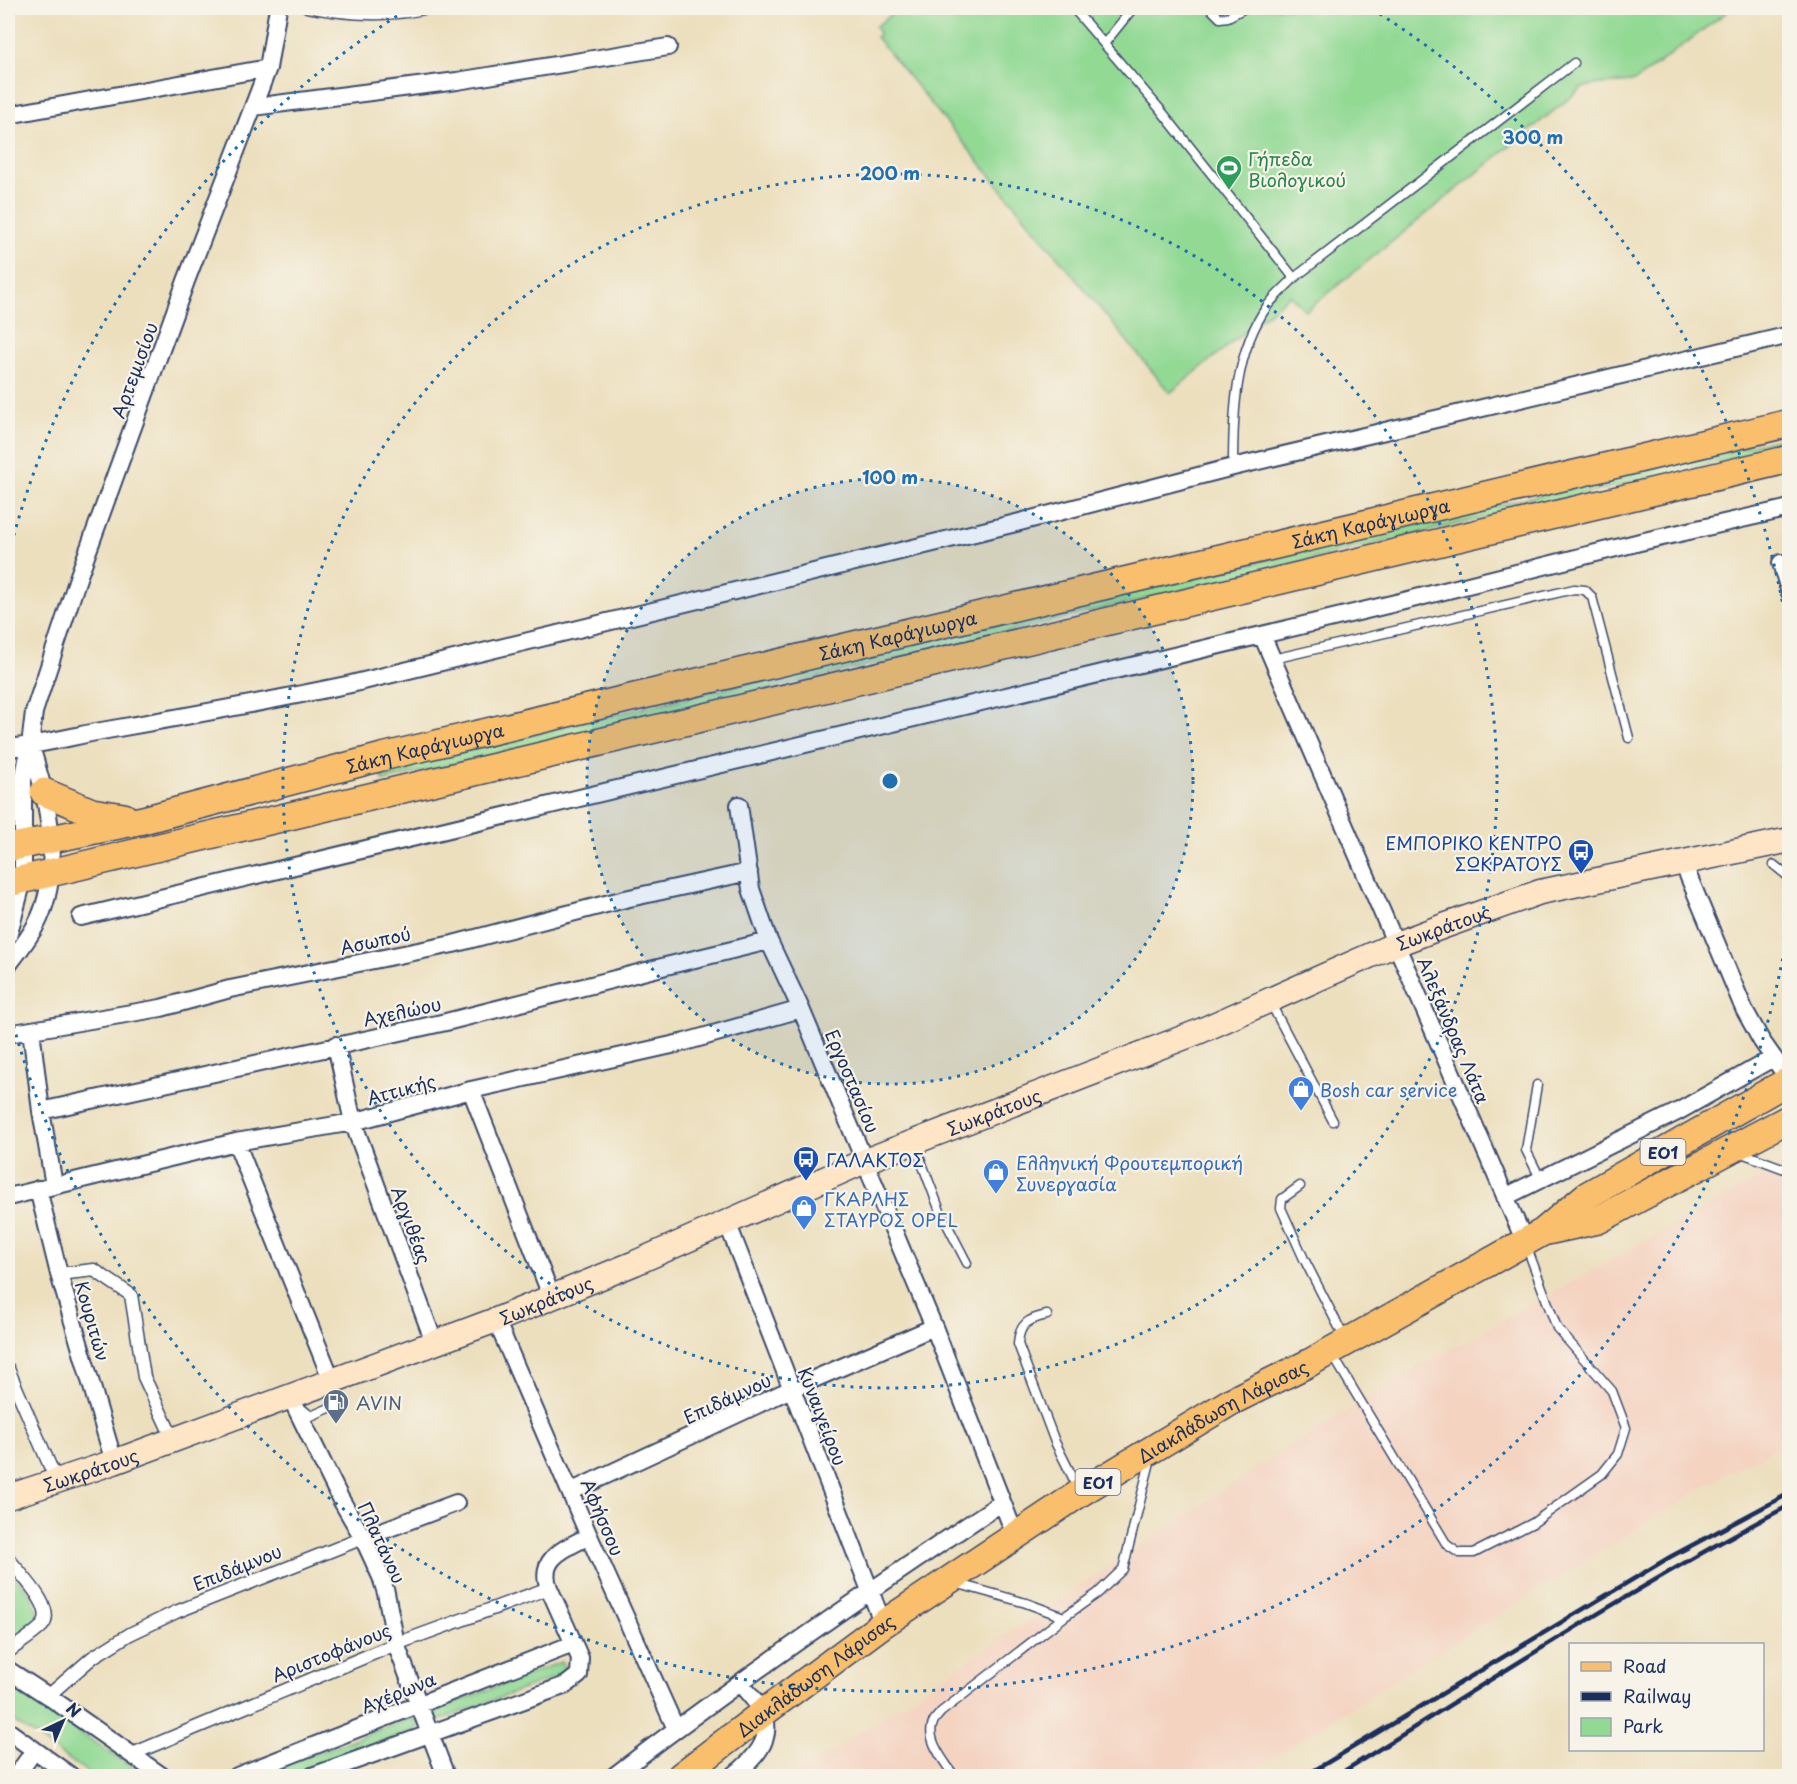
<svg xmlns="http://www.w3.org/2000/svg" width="1797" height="1784" font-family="'Playpen Sans',sans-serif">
<rect width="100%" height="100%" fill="#f7f3e8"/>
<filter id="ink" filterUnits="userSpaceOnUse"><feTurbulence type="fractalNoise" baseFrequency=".0167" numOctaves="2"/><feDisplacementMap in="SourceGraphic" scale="12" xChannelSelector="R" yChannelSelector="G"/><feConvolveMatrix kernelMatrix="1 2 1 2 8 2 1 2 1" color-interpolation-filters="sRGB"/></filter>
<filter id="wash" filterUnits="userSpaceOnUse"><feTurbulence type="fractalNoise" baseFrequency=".008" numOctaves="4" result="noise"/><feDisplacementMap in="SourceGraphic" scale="24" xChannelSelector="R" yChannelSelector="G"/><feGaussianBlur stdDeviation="1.35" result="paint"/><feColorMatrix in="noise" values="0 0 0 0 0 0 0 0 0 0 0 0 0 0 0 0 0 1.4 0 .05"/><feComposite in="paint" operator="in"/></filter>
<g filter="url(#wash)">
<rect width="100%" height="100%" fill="#ecdfbd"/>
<!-- built -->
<path fill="#f4d3c1" d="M1789,1161V1442L1731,1471L1483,1624L1243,1776H794L1279,1453L1413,1370Z"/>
<!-- green -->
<path fill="#92d994" stroke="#568479" stroke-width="1.5" d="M900,8H1732L1635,81C1618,85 1599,81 1582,88L1306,311L1290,295L1170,393L876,37L880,34L875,27Z
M1789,436V445L383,781L381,770Z
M8,1569C18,1581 47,1606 34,1624C28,1632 16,1638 8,1644Z
M561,1662L566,1669L562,1675L440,1720L436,1721L432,1713L435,1710Z
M8,1683L144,1776H93L8,1717Z
M410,1718L417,1720L418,1727L414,1730L289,1776H255Z"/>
</g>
<g filter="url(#ink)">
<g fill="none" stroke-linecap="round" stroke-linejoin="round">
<!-- service casing -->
<g stroke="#3a496c" stroke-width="11">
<path id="service" d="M307,8C351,16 389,19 433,8
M1073,8L1159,108L1294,278
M1210,8L1220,18L1228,17L1245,8
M1104,44L1133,8
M1233,467C1233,412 1235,351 1268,305C1276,295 1286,287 1294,278L1574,63
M1273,659L1574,589L1585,590L1592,597L1629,738
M1774,865L1790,878
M1270,1002L1333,1121
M1537,1085L1526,1150L1540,1178
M915,1145L940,1211L967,1263
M1739,1152L1790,1171
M1300,1186L1282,1199L1281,1208L1304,1259L1345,1339
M1047,1315C1028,1319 1019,1324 1018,1344L1055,1442L1079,1490
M1332,1354L1447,1545L1459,1553H1474L1533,1523L1602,1474L1618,1454L1626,1428L1612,1391L1557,1328L1526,1245
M301,1408L311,1416L334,1406L332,1383
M955,1583L1026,1603L1064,1617L1098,1593L1123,1569L1151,1458
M954,1776C946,1763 925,1740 933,1723C934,1719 939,1715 941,1712L1064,1617"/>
</g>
<!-- pedestrian casing -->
<g stroke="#3a496c" stroke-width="15">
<path id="pedestrian" d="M59,1274L94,1270L131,1295L144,1377L173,1439
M8,1369L56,1480
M8,1558C18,1572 58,1609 42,1626C32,1636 18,1644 8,1652
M48,1696L93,1657L130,1634L176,1612L363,1538
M130,1755L396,1644L549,1588"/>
</g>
<!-- minor casing -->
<g stroke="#3a496c" stroke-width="20">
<path id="minor" d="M253,107L457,81L668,47
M8,115L268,68
M1781,563L1790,593
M1262,635L1525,1242
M8,748C41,745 73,736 107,730C188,716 270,701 351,684L1016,523L1233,467L1790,335
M739,805L751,889L769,941L801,1009L934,1327L1015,1535
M1683,863L1744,1009L1761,1040L1789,1080
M81,917L1404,601L1640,542L1790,508
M8,937L23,880V780L30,746L34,712L78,578L186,281L268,68L278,8
M8,965C19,951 31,936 39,919C63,866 48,800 31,747
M31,1030L41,1111L54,1185
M8,1034L161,1008L230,989L453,944L625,899L749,872
M336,1045L353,1122L434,1342
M471,1090L552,1298
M41,1111L446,1022L666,966L769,941
M236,1142L332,1381
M38,1189L59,1274L114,1462
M8,1197L236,1142L353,1122L471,1090L685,1042L801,1009
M1505,1197L1679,1111L1773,1058
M727,1222L883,1624
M496,1320L589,1536L676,1729
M291,1398L340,1498L363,1538L381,1577L386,1593L396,1644L446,1776
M570,1492L791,1389L934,1327
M363,1538L456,1503
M8,1670L48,1696L162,1776
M8,1731L71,1776
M16,1776L34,1751
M237,1776L573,1644
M312,1776L566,1685L579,1675L580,1658L549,1588C537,1557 567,1548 589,1536
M614,1776C739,1680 870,1590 1001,1503
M733,1776C752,1761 775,1740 763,1713C758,1703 747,1692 740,1683"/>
</g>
<!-- secondary casing -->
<g stroke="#3a496c" stroke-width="27">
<g id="secondary">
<path id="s1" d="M8,1497L114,1462L496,1320L635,1263L865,1161L1198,1032L1396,944L1444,926L1540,892L1790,840"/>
</g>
</g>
<!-- primary casing -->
<g stroke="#3a496c" stroke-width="30">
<g id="primary">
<path d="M44,792L92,812L124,817"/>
<path id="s2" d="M8,848L143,820L382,757L1790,423"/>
<path d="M8,883L1790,459"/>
<path d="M1547,1231L1598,1220L1790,1118"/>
<path id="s3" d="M681,1776L763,1713L883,1624L1080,1493L1232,1401L1309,1363L1543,1232L1586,1196L1790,1080"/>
</g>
</g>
<!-- service -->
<use href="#service" stroke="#fff" stroke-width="8"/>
<!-- pedestrian -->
<use href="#pedestrian" stroke="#fff" stroke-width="12"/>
<!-- minor -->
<use href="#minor" stroke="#fff" stroke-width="16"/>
<!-- secondary -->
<use href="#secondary" stroke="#fde5c5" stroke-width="24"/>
<!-- primary -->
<use href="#primary" stroke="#f9bf6d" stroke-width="27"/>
<!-- rail -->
<path stroke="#1b2f5e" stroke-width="4.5" d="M1305,1776L1670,1557L1790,1493
M1336,1776C1485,1684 1633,1587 1790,1505"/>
</g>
</g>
<!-- distance rings -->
<circle cx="890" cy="781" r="303" fill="#1f6fb2" fill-opacity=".12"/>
<g fill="none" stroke="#1f6fb2" stroke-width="3" stroke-dasharray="3 6">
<circle cx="890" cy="781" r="303"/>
<circle cx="890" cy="781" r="607"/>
<path d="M1789 923A910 910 0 0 1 9 1009M9 553A910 910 0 0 1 408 9M1372 9A910 910 0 0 1 1789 639"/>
</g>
<!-- icons -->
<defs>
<g id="stadium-pin" transform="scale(1.35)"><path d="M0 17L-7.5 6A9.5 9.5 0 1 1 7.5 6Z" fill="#2e9e5b" stroke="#f7f3e8"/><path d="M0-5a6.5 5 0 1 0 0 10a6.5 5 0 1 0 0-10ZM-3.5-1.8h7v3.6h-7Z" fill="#fff"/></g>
<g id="bus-pin" transform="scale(1.35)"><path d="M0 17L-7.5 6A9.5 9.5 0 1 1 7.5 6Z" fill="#1a4fb4" stroke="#f7f3e8"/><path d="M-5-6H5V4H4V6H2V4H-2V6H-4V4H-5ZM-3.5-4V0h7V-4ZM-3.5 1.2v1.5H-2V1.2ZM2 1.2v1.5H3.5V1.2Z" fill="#fff"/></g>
<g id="shop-pin" transform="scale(1.35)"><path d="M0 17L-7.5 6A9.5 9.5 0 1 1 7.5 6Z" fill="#3f7fe0" stroke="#f7f3e8"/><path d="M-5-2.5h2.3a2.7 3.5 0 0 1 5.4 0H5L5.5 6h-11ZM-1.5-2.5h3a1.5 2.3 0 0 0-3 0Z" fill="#fff"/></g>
<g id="fuel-pin" transform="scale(1.35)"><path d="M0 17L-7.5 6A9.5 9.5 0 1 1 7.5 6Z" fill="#5c6f8a" stroke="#f7f3e8"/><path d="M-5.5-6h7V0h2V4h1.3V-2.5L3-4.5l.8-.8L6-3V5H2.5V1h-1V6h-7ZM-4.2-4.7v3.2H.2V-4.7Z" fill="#fff"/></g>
</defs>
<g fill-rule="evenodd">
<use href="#stadium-pin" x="1229" y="168"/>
<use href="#bus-pin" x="1581" y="852"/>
<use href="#shop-pin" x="1301" y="1089"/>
<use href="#bus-pin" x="806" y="1159"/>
<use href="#shop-pin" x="996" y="1172"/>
<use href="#shop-pin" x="804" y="1208"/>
<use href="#fuel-pin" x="336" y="1402"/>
</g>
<g text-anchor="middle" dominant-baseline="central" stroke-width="4.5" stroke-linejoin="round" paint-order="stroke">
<!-- shield labels -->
<g fill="#f7f3e8" stroke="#5d6a87" stroke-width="1.5">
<rect x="1640.5" y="1139" width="45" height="26" rx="4.5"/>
<rect x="1075.5" y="1469" width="45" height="26" rx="4.5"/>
</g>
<g font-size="16" font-weight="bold" fill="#1b2f5e">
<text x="1663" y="1152">ΕΟ1</text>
<text x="1098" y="1482">ΕΟ1</text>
</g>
<!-- leisure labels -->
<g font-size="18" fill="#27864d" stroke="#f7f3e8" text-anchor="start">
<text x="1248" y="158">Γήπεδα<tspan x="1248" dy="21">Βιολογικού</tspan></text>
</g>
<!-- street labels -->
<g font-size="18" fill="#1b2f5e" stroke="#f7f3e8">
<text transform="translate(134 370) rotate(-70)">Αρτεμισίου</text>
<text stroke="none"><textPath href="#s2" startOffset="1401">Σάκη Καράγιωργα</textPath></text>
<text stroke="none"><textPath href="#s2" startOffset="915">Σάκη Καράγιωργα</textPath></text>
<text stroke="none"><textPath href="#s2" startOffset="429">Σάκη Καράγιωργα</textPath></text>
<text stroke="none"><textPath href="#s1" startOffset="1545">Σωκράτους</textPath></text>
<text transform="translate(375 940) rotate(-12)">Ασωπού</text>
<text transform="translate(402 1011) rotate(-12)">Αχελώου</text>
<text transform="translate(1454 1030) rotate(67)">Αλεξάνδρας Λάτα</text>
<text transform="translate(853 1081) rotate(67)">Εργοστασίου</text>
<text transform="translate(401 1089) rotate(-15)">Αττικής</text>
<text stroke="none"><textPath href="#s1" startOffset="1059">Σωκράτους</textPath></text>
<text transform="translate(412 1225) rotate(70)">Αργιθέας</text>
<text stroke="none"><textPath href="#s1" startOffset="573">Σωκράτους</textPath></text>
<text transform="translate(93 1321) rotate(74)">Κουριτών</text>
<text transform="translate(727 1398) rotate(-25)">Επιδάμνου</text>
<text stroke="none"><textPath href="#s3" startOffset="654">Διακλάδωση Λάρισας</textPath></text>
<text transform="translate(823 1416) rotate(69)">Κυναιγείρου</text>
<text stroke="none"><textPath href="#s1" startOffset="87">Σωκράτους</textPath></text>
<text transform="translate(603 1517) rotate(67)">Αφήσσου</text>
<text transform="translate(382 1542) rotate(65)">Πλατάνου</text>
<text transform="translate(237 1567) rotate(-22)">Επιδάμνου</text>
<text transform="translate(331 1652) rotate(-22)">Αριστοφάνους</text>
<text stroke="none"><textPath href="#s3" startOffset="168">Διακλάδωση Λάρισας</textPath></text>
<text transform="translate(398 1692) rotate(-22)">Αχέρωνα</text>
</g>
<!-- transit labels -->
<g font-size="18" fill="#164399" stroke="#f7f3e8" text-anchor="end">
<text x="1562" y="842">ΕΜΠΟΡΙΚΟ ΚΕΝΤΡΟ<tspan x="1562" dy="21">ΣΩΚΡΑΤΟΥΣ</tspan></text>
<text x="826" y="1159" text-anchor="start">ΓΑΛΑΚΤΟΣ</text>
</g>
<!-- shop labels -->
<g font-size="18" fill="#366cbe" stroke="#f7f3e8" text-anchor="start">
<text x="1320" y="1089">Bosh car service</text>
<text x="1016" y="1162">Ελληνική Φρουτεμπορική<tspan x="1016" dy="21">Συνεργασία</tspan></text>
<text x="824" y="1198">ΓΚΑΡΛΗΣ<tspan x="824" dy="21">ΣΤΑΥΡΟΣ OPEL</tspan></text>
</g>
<!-- service labels -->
<g font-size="18" fill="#4e5e75" stroke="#f7f3e8" text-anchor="start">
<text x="356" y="1402">AVIN</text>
</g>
</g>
<circle cx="890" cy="781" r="9" fill="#1f6fb2" stroke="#f7f3e8" stroke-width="3"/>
<g font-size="18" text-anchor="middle" font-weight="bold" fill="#1f6fb2" stroke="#f7f3e8" stroke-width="4.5" stroke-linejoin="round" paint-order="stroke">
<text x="1533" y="144">300 m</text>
<text x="890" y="180">200 m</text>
<text x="890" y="484">100 m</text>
</g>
<!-- margin -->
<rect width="1797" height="1784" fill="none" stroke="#f7f3e8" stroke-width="30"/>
<!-- legend -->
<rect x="1569" y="1643" width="195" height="108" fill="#f7f3e8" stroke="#9fa5b1" stroke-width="1.5"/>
<rect x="1581" y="1662" width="30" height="9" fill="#f9bf6d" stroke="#9fa5b1" stroke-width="1.5"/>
<text x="1623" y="1673" font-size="18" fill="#1b2f5e">Road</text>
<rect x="1581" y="1692" width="30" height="9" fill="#1b2f5e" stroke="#9fa5b1" stroke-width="1.5"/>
<text x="1623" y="1703" font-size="18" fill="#1b2f5e">Railway</text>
<rect x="1581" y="1718" width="30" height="18" fill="#92d994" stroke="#9fa5b1" stroke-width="1.5"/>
<text x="1623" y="1733" font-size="18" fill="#1b2f5e">Park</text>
<!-- north arrow -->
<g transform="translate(63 1721) rotate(44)" stroke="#f7f3e8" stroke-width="4.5" paint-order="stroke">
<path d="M0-4.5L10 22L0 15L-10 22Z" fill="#1b2f5e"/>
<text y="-9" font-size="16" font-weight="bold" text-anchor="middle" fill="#1b2f5e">N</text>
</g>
</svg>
